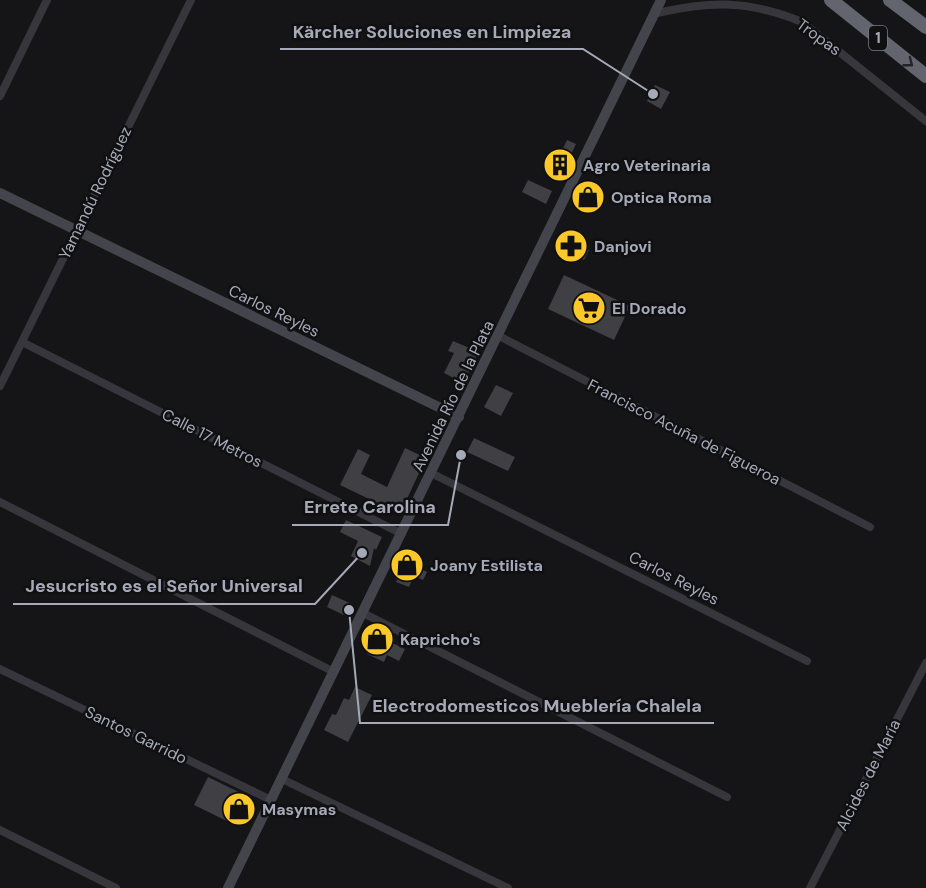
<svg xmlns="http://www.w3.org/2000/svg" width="926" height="888" font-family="'DM Sans',sans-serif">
<rect width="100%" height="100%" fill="#151517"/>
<!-- building -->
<path fill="#3f3f44" d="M655,85L670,92L661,109L647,101Z
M567,140L576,144L563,171L554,167Z
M528,180L552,191L546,204L522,192Z
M589,189L602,195L596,207L583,201Z
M570,240L589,250L584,260L565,251Z
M564,275L630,306L614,340L548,309Z
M453,341L479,352L463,383L444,373L454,353L448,351Z
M496,385L513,393L501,416L484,407Z
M474,438L515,457L508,471L467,452Z
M405,448L426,458L400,514L340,485L358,449L370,455L361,474L387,487Z
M346,520L382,537L376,550L374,548L370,566L351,556L358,541L340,532Z
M406,562L427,572L423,580L414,576L409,587L396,582Z
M332,595L354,605L348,617L327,607Z
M376,635L405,649L399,661L387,655L384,662L367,654Z
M355,687L372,695L348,742L324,730L332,714L336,715L344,698L349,700Z
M208,777L249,797L235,825L194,805Z"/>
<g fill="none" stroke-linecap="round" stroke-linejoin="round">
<!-- street -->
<path stroke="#36363c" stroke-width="8" d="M656,8L657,13C712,1 749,0 802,22L926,121
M0,96L47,0
M499,336L870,527
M22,342L402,534
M0,386L191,0
M431,473L807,661
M0,502L334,672
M363,613L727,797
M0,669L271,800
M282,779L508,888
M0,830L116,888
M810,888L926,663"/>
<!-- secondary -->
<path stroke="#44454c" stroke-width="10" d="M0,193L459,417
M228,888L661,0"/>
<!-- highway -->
<path stroke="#62646e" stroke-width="14" d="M831,0L926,76
M890,0L926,27"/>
</g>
<!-- one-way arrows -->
<defs><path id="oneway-chevron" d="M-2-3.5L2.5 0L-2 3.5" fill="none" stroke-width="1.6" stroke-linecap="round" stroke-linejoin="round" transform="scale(1.5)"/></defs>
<use stroke="#242529" href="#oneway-chevron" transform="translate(909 63) rotate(38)"/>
<!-- icons -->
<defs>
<g id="building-disc" transform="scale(1.725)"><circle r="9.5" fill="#fbc829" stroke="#101012"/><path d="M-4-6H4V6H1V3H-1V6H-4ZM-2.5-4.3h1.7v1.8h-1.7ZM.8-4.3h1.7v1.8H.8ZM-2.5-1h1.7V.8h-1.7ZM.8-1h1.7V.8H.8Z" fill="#111"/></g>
<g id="shop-disc" transform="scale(1.725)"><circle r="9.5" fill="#fbc829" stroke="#101012"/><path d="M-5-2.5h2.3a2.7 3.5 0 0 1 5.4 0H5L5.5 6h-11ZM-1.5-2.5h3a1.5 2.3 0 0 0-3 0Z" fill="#111"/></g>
<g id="pharmacy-disc" transform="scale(1.725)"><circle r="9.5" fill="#fbc829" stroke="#101012"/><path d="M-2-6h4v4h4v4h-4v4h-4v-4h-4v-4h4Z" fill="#111"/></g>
<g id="supermarket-disc" transform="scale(1.725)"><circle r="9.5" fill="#fbc829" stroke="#101012"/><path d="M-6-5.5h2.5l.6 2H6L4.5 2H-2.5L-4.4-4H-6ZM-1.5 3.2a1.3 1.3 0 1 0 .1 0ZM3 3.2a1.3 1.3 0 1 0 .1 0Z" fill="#111"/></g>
</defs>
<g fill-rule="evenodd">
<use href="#building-disc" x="560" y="165"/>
<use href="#shop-disc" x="588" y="197"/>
<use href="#pharmacy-disc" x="571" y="246"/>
<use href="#supermarket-disc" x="589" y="308"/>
<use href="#shop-disc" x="407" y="565"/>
<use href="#shop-disc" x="377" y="639"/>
<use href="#shop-disc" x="239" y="809"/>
</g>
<g text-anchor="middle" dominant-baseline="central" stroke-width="5" stroke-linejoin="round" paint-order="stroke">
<!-- shield labels -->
<rect fill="#101012" stroke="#797c86" stroke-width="1.5" x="869" y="26" width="18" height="24" rx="4.5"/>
<g font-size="15" font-weight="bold" fill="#a6aab8">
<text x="878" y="38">1</text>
</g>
<!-- street labels -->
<g font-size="16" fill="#a6aab8" stroke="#101012">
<text transform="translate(819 37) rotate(36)">Tropas</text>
<text transform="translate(95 193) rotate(-64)">Yamandú Rodríguez</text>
<text transform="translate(274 311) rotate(26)">Carlos Reyles</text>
<text transform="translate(453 396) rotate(-64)">Avenida Río de la Plata</text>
<text transform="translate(684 432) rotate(27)">Francisco Acuña de Figueroa</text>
<text transform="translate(212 438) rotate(27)">Calle 17 Metros</text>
<text transform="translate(674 578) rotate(27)">Carlos Reyles</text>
<text transform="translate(136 735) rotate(26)">Santos Garrido</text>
<text transform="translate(868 775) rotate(-63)">Alcides de María</text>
</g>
<!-- poi labels -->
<g font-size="16" font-weight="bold" fill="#a6aab8" stroke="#101012" text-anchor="start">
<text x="583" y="165">Agro Veterinaria</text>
<text x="611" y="197">Optica Roma</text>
<text x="594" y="246">Danjovi</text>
<text x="612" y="308">El Dorado</text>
<text x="430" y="565">Joany Estilista</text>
<text x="400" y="639">Kapricho's</text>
<text x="262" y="809">Masymas</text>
</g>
</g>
<!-- callouts -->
<path fill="none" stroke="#a6aab8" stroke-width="2" d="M653 94L583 49H280M461 455L448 525H292M362 553L315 604H13M349 610L360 723H714"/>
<g fill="#a6aab8" stroke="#101012" stroke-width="2">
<circle cx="653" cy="94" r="6"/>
<circle cx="461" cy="455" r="6"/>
<circle cx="362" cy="553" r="6"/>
<circle cx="349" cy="610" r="6"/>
</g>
<g font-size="18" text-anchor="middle" font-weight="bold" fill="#a6aab8" stroke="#101012" stroke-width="5" stroke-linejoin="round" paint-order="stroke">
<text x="432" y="38">Kärcher Soluciones en Limpieza</text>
<text x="370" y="513">Errete Carolina</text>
<text x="164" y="592">Jesucristo es el Señor Universal</text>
<text x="537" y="712">Electrodomesticos Mueblería Chalela</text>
</g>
</svg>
